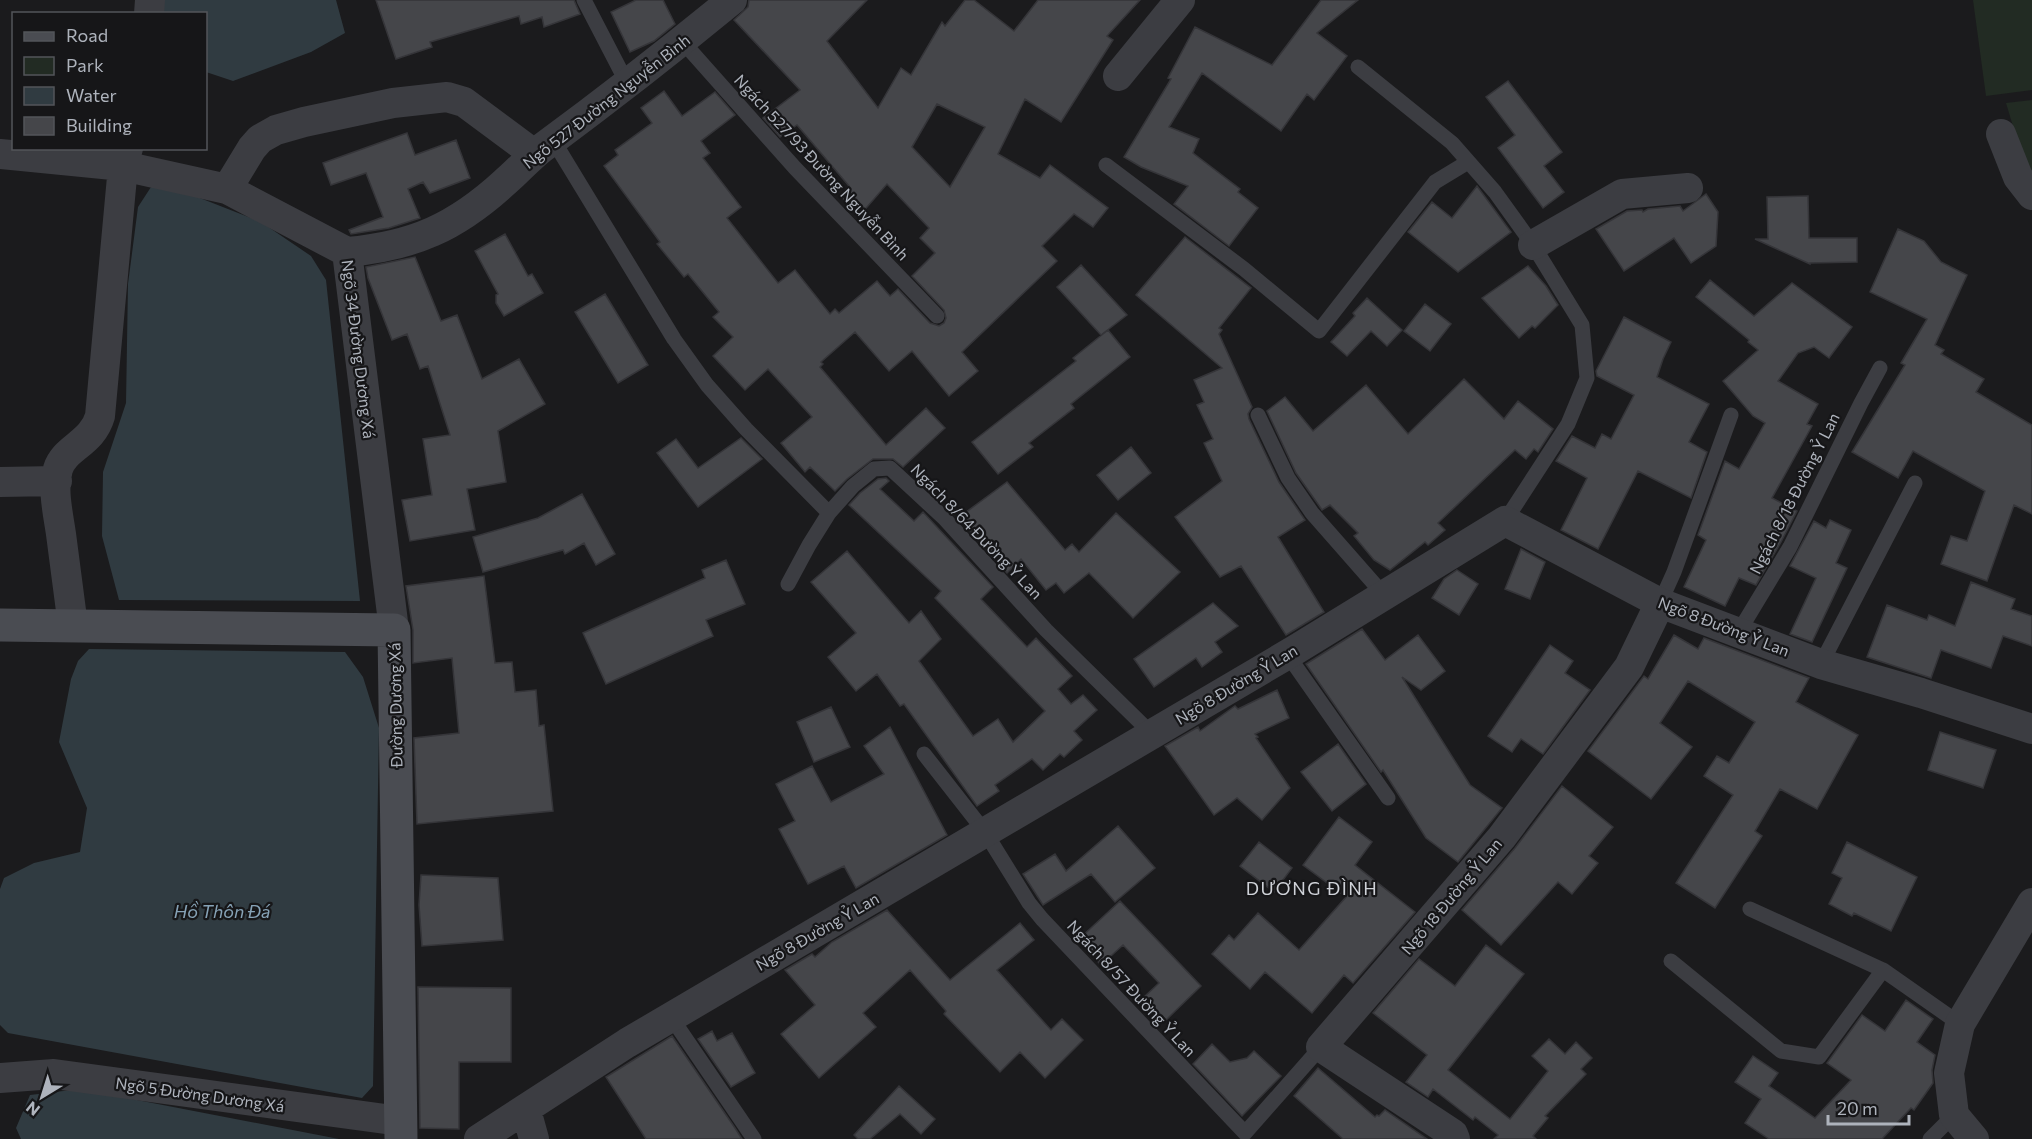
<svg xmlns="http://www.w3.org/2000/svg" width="2032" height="1139" font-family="Commissioner,sans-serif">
<rect width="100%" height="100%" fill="#1b1b1d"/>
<!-- green -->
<path fill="#222b23" d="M1973,0H2032V90L1986,96Z
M2032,100V174L2025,166L2006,103Z"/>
<!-- water -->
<path fill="#303b41" d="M164,0H336L345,33L311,52L233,81L206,72V14H162Z
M151,187L182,191L261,222L311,256L326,280L360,601L119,600L102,536L103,472L126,403L128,284L138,207Z
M89,649L345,652L363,677L379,728L373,1086L362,1098L8,1033L0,1025V889L4,878L34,863L80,852L87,808L59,742L71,679L78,661Z
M80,1089L339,1139H21L16,1128L30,1095Z"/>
<!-- building -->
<path fill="#45464a" stroke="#353539" stroke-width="1.5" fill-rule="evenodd" d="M376,0H574L580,14L544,27L542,17L521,24L519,16L430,42L432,47L396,59Z
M636,0H663L675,24L654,41L630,52L611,12Z
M749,0H867L827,41L878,108L901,68L911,75L942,22L945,26L965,0H974L1014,31L1038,0H1140L1107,36L1113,40L1061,122L1025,99L998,154L1040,178L1050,165L1108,208L1093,227L1074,214L1042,246L1057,261L962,352L978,371L949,396L912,351L889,371L855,332L821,362L823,364L820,367L886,445L926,408L945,428L903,467L893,459H873L847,479L835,491L810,467L805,472L781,443L812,417L768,369L745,390L713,356L733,337L713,317L719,312L688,274L684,277L657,244L660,242L604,166L618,155L615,150L652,123L641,108L664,91L682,116L715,92L735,115L701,141L710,153L703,158L741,207L727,218L778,283L795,270L830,314L835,309L839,313L877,281L890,296L898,289L930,323L939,326L944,323L946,318L944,310L912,276L935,253L920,238L929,228L887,184L861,214L840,196L849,186L797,125L780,137L763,118L800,90L734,20L748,7ZM937,104L985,127L950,187L912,147Z
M1321,0H1358L1317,33L1347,56L1314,100L1307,94L1281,131L1202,73L1169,127L1199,139L1193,153L1240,189L1238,192L1258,208L1229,246L1174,204L1188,186L1141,167L1124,157L1171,79L1168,78L1195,27L1272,65Z
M1508,81L1562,152L1544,166L1564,192L1543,208L1498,148L1515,135L1486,97Z
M407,133L415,155L456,140L470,178L430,193L423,182L408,189L420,218L389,228L351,234L349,230L383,217L366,173L331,185L323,163Z
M1477,186L1511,232L1458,272L1408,232L1432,202L1452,218Z
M1706,194L1718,212L1716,246L1691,263L1674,238L1624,271L1596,229L1627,211L1642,210L1643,212L1648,209L1680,206L1683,211Z
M1808,196L1809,238H1857V262L1810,263V264L1755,239H1768L1767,197Z
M1898,229L1924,241L1941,262L1967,275L1935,345L1944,350L1941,354L1984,379L1976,392L2032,425V514L2014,505L1987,581L1941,564L1951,536L1967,541L1985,491L1913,451L1898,478L1852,452L1905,365L1901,363L1927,319L1870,292Z
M505,234L528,276L532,274L543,293L504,316L496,303V295L498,294L475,251Z
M1185,237L1251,288L1219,328L1222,330L1219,334L1252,407L1248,414L1249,419L1279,482L1305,520L1278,537L1324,612L1286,635L1241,566L1220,577L1175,517L1222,481L1204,443L1213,439L1197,405L1204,402L1194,380L1222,368L1136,295Z
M415,257L441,321L457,315L482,379L519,359L545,404L498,431L506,482L467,489L475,530L410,541L402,500L432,495L423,439L450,435L428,366L420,369L407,334L392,340L368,278L366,267Z
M1081,265L1127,315L1101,335L1057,287Z
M1528,266L1546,286L1558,305L1535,328L1532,326L1519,338L1482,298Z
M1710,280L1754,316L1792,283L1852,327L1829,358L1814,347L1798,353L1778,381L1818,404L1807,424L1812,426L1772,498L1797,511L1781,542L1756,585L1739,578L1725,606L1684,587L1706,540L1698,535L1725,461L1739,469L1765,423L1753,416L1723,381L1758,350L1748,342L1749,340L1696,297Z
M605,294L648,365L618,383L575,312Z
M1367,298L1402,330L1387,346L1371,331L1347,356L1331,342L1355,316L1353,313Z
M1425,304L1451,324L1430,351L1404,331Z
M1624,317L1671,342L1663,359L1657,377L1709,404L1689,442L1707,452L1691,498L1638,471L1598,549L1561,530L1587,478L1556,461L1572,436L1595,448L1602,434L1611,439L1634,395L1597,376L1596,371Z
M1108,330L1130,357L1071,404L1074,408L1029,443L1033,447L998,474L972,442L1076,361L1073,358Z
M1464,379L1504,419L1518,401L1553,429L1538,452L1534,449L1526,459L1515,450L1438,523L1445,530L1428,545L1425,542L1390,570L1374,560L1354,536L1358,533L1330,505L1322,510L1320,507L1296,473L1267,411L1285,397L1313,431L1366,385L1408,434Z
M741,438L762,459L698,507L657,453L676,439L698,468Z
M1131,447L1151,473L1118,500L1097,475Z
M886,478L889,481L880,489L914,521L923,512L993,587L981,599L1027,647L1036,638L1072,676L1058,689L1071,704L1083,695L1097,710L1074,731L1082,740L1064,757L1060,754L1043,770L1032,759L995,785L999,791L977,806L904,704L900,706L877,674L856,691L828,657L856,633L811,582L847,551L909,623L921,611L941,639L919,661L973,736L998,719L1013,742L1045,711L935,598L941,591L849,505L860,493L878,479Z
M1007,482L1065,550L1072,544L1079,552L1116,513L1180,572L1133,618L1089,573L1064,593L1056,583L1046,590L1021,559L1007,573L958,518Z
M582,494L615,554L596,565L584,543L565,554L563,550L483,572L473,537L538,518Z
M1830,520L1851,530L1836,563L1847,568L1812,642L1790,634L1816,578L1790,566L1814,521L1826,528Z
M1521,549L1545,562L1530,599L1505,589Z
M726,560L745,604L706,620L713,636L606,684L583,633L705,578L702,570Z
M1457,570L1478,584L1459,615L1432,598L1444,579Z
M484,576L495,663L512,662L515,692L536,690L539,726L544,725L553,811L417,824L414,738L459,733L452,658L413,663V630L406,586Z
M1971,582L2015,599L2011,609L2032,616V646L2003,636L1991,668L1941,650L1931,678L1867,657L1887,605L1927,620L1929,615L1955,626Z
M1213,603L1238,626L1215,642L1222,652L1202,667L1196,658L1154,687L1134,659Z
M1362,629L1385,660L1418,635L1445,671L1421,690L1402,677L1470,785L1502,808L1458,862L1426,838L1383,770L1381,772L1306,664Z
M1674,635L1698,649L1704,638L1809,678L1796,702L1858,735L1817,809L1780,789L1755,831L1762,836L1715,908L1676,883L1733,795L1704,776L1717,756L1729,763L1755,722L1688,681L1660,723L1692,747L1651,799L1588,751L1644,676L1648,679Z
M1550,645L1573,661L1565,673L1590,690L1543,754L1521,739L1512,752L1488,736Z
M1277,690L1289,718L1255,734L1258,737L1256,738L1290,788L1262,820L1237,798L1214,815L1165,746L1198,727L1200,731L1235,706L1238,709Z
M831,707L850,747L814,762L797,722Z
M890,727L947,835L856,888L844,866L808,884L779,829L795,821L776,784L812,766L831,802L884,774L864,746Z
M1940,732L1996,750L1983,788L1928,770Z
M1338,744L1366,784L1332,811L1301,772Z
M1562,786L1613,827L1589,856L1598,863L1572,894L1558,882L1501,945L1462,910L1515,848Z
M1339,817L1372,842L1355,865L1415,912L1353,983L1344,975L1312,1013L1265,972L1250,989L1212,954L1229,935L1234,940L1258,913L1299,950L1346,897L1303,865Z
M1118,826L1155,868L1115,902L1091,874L1043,905L1023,874L1055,854L1066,871Z
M1259,842L1292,868L1274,892L1240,866Z
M1847,842L1917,877L1891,931L1854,913L1852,916L1829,904L1842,878L1832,873Z
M421,875L498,878L503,940L422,946L419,905Z
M1120,901L1201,986L1166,1020L1144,997L1159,983L1123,945L1101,965L1078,940Z
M887,910L950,980L1020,923L1034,940L997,970L1051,1030L1062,1019L1083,1040L1045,1078L1020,1052L1000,1072L944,1014L946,1011L910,970L863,1013L876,1027L819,1078L781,1034L815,1005L785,970L812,954L815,957L832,942Z
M1486,945L1524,974L1448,1070L1510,1119L1548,1071L1532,1056L1549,1039L1565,1054L1576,1042L1592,1058L1581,1069L1586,1074L1545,1116L1548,1118L1533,1136L1536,1139H1494L1498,1135L1475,1117L1473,1120L1433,1089L1428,1097L1406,1082L1427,1055L1373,1013L1419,959L1455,986Z
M418,987L511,988V1062H459V1129L420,1128Z
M1906,1000L1933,1019L1917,1042L1935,1055L1932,1070L1933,1083L1914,1110L1911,1108L1882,1139H1769L1745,1123L1761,1099L1735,1082L1753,1056L1778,1073L1769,1086L1815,1118L1851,1080L1827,1063L1862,1015L1885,1031Z
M712,1031L717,1041L732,1033L755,1073L731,1087L698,1039Z
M672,1036L735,1128L742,1139H646L606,1077Z
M1212,1044L1230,1062L1247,1058L1254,1051L1281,1076L1242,1116L1193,1064Z
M1318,1068L1375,1117L1377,1115L1379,1116L1385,1110L1427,1139H1343L1294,1096Z
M899,1086L935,1119L921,1134L900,1114L870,1139H858L854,1135Z"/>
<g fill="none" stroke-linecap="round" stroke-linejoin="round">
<!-- lane -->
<path stroke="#3c3d42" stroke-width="15" d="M584,0L627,83
M682,41L795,168L937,316
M1358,67L1452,143L1495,192L1533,245L1582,325L1587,378L1568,424L1505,521
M553,140L674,339L707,385L746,429L829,513
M1106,165L1244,269L1319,331L1435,182L1468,162
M1258,415L1288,478L1312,513L1384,595
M788,584L809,545L829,513L853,486L874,469L890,468L944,518L1046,630L1152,734
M1660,603L1674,572L1731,415
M1738,633L1790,547L1861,403L1880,368
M1287,654L1388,798
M1821,664L1915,483
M924,754L985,832L1029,903L1042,919L1245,1133L1321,1047
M1750,909L1883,970
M1671,961L1781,1051L1819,1057L1883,970L1960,1024
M671,1017L754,1139
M1930,1139L1954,1115"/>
<!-- street -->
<path stroke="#3c3d42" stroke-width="30" d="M149,14L150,0
M1118,76L1180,0
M2001,134L2018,177L2032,195
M0,154L123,166L227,189L347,252L394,630
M227,189L252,148L260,139L276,130L304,122L393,103L447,97L464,102L534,154
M1533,245L1622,194L1688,188
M347,252C414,246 456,227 505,182C518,171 529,158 542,148C607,100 670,51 732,0
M0,482L57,481
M73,626C69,595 65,564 61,534C58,513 52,489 58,469C65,447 92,444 100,416L123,166L128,148
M0,1078L54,1074L400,1121
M526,1110L534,1139
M479,1139L627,1043L1295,650L1505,521L1660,603L1821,664L1921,693L2032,729
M1455,1139L1453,1134L1321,1047L1502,837L1629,667L1660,603
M1974,1139L1954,1115L1949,1073L1960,1024L2032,903"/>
<!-- secondary -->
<path stroke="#4a4c52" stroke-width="33" d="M0,625L394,630L401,1139"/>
</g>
<g text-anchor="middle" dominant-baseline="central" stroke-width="4.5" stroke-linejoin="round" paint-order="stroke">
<!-- street labels -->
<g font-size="16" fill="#aeb3bc" stroke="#161618">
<text transform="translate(606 101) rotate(-38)">Ngõ 527 Đường Nguyễn Bình</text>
<text transform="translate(822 167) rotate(47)">Ngách 527/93 Đường Nguyễn Bình</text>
<text transform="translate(359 349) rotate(83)">Ngõ 34 Đường Dương Xá</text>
<text transform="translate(1794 493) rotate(-63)">Ngách 8/18 Đường Ỷ Lan</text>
<text transform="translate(977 531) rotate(46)">Ngách 8/64 Đường Ỷ Lan</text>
<text transform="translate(1724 626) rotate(21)">Ngõ 8 Đường Ỷ Lan</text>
<text transform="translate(1236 684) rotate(-31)">Ngõ 8 Đường Ỷ Lan</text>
<text transform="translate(395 705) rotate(-91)">Đường Dương Xá</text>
<text transform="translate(1451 896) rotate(-50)">Ngõ 18 Đường Ỷ Lan</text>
<text transform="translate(817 931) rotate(-30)">Ngõ 8 Đường Ỷ Lan</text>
<text transform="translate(1132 988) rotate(47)">Ngách 8/57 Đường Ỷ Lan</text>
<text transform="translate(200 1094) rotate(8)">Ngõ 5 Đường Dương Xá</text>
</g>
<!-- neighbourhood labels -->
<g font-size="18" letter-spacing="1.5" fill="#cfd2d8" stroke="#161618">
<text x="1312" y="888">DƯƠNG ĐÌNH</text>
</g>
<!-- water labels -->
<g font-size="18" font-style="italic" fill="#86a2b6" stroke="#161618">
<text x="222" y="911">Hồ Thôn Đá</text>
</g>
</g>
<!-- legend -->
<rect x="12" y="12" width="195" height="138" fill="#161618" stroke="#53555a" stroke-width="1.5"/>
<rect x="24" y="32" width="30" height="9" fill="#4a4c52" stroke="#53555a" stroke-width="1.5"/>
<text x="66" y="42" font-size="18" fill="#aeb3bc">Road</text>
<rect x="24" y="57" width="30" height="18" fill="#222b23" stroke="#53555a" stroke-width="1.5"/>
<text x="66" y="72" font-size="18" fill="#aeb3bc">Park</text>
<rect x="24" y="87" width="30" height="18" fill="#303b41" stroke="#53555a" stroke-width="1.5"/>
<text x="66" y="102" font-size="18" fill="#aeb3bc">Water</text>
<rect x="24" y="117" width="30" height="18" fill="#45464a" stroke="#53555a" stroke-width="1.5"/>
<text x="66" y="132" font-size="18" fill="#aeb3bc">Building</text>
<!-- north arrow -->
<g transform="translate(42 1097) rotate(218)" stroke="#161618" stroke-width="4.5" paint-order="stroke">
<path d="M0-4.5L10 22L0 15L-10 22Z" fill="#aeb3bc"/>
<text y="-9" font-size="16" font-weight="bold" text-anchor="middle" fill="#aeb3bc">N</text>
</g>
<!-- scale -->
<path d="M1828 1115v9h81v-9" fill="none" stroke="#aeb3bc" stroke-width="3"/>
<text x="1837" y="1115" font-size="18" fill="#aeb3bc" stroke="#161618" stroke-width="4.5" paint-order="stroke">20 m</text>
</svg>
